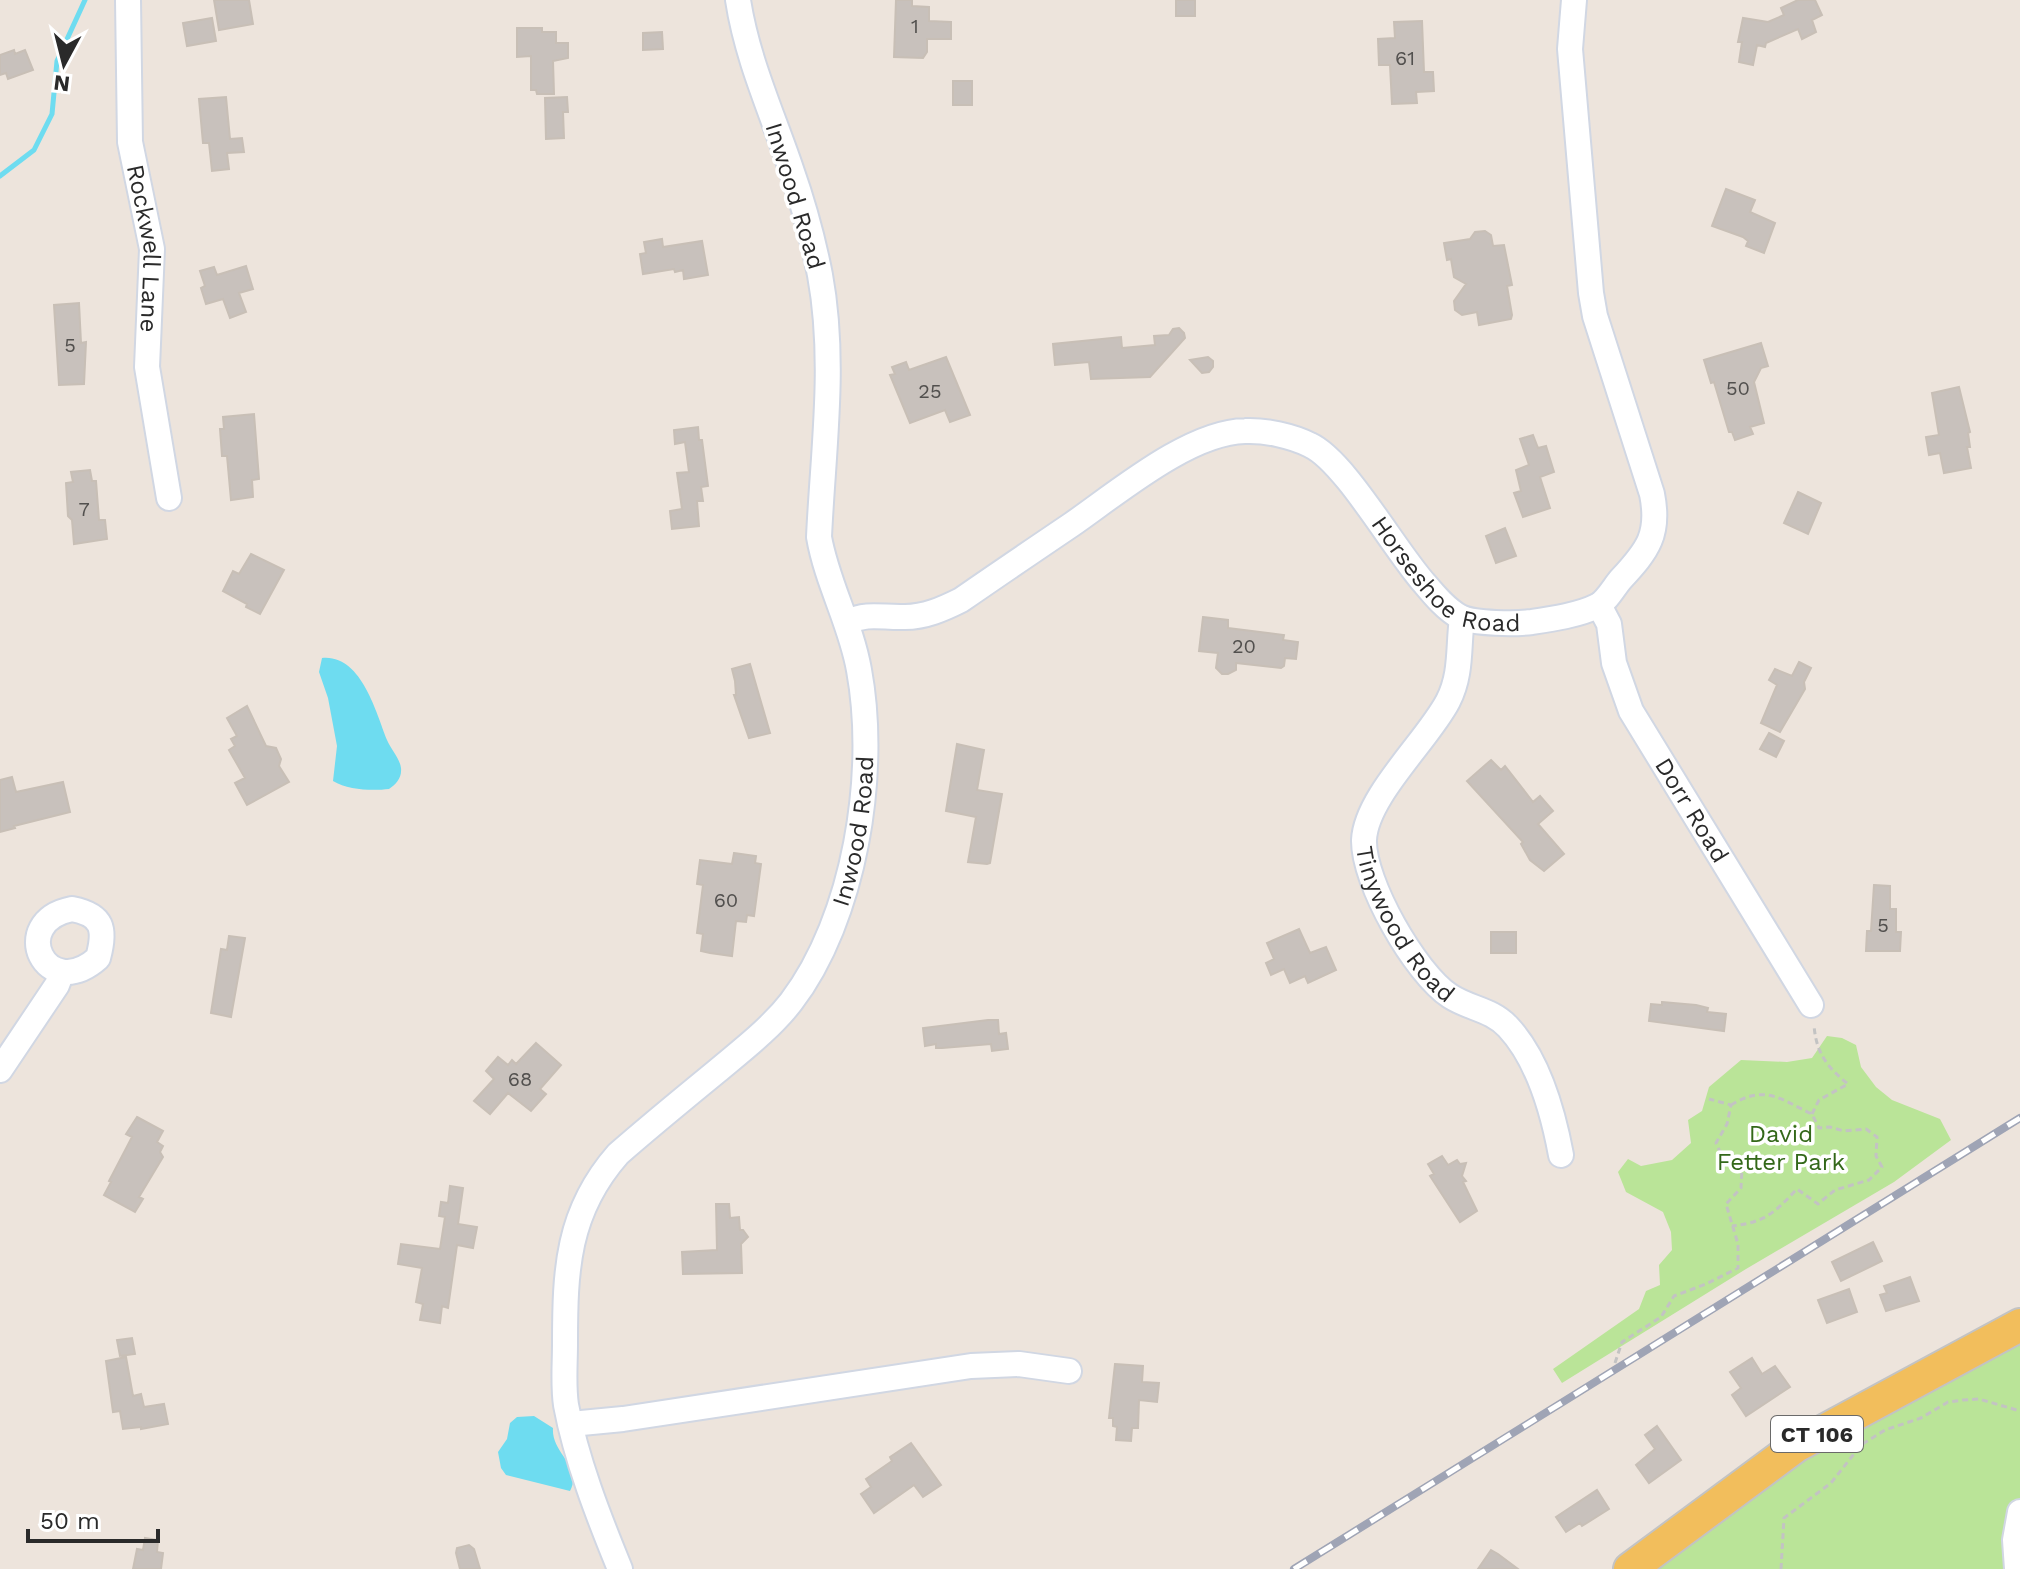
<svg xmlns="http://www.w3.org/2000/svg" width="2020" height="1569" font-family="'Work Sans',sans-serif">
<rect width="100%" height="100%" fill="#ede4dc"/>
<!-- green -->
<path fill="#bae498" d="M1827,1036L1842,1038L1856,1045L1861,1067L1876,1087L1892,1100L1940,1119L1951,1140L1894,1182L1746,1269L1562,1383L1553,1369L1639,1309L1646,1291L1660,1285L1659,1265L1672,1250L1671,1232L1663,1212L1626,1192L1618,1172L1628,1159L1641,1166L1672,1160L1691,1143L1688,1120L1702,1111L1709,1087L1741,1060L1787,1062L1812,1058Z
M2020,1340V1569H1655L1831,1442Z"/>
<!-- water -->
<path fill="#6edcf0" d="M322,658C361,654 376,712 387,740C391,749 400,759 401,768C402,778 396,784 389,789C372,791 348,790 333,781L337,746L328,698L319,672Z
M534,1416L553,1428C551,1453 583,1466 570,1491L506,1475L501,1468L498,1452L507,1439L510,1423L517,1417Z"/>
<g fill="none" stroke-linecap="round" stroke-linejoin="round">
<!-- stream -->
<path stroke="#6edcf0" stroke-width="5" d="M0,176L34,150L52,114L57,61L85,0"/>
</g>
<!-- building -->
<path fill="#c8c1bc" stroke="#c8bfb6" stroke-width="2" d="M214,0H249L253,24L219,30Z
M896,0H912V6L929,7V21L951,22V39H927V52L923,58L894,57Z
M1176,0H1195V16H1176Z
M1798,0H1815L1822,15L1812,20L1816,32L1802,39L1798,29L1766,43L1765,47L1757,45L1753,65L1739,62L1742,42H1738L1743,18L1768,22L1784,15L1781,8Z
M212,18L216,41L187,46L183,23Z
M1422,21L1424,72H1433L1434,91L1416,92L1417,103L1392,104L1390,65H1379L1378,39L1395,38L1394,22Z
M517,28H542V32H556V43H568V58L553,61L554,94H537L536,90H531V56L517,57Z
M662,32L663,49L643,50V33Z
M14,50L15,54L25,50L33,70L8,79L6,73L0,75V55Z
M953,81H972V105H953Z
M226,97L230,139L242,138L244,152L227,153L229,169L212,171L209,143H203L199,99Z
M567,97L568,112H563L564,138L546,139L545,98Z
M1726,189L1755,200L1750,212L1775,223L1764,253L1746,246L1748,241L1743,237L1712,226Z
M1485,231L1491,235L1493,246L1504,245L1512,285L1507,286L1512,315L1511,319L1479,325L1477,312L1462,315L1455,310L1454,301L1466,284L1454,277L1451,259L1447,260L1444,243L1470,239L1475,232Z
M662,239L663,247L702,241L708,275L684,279L683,270L675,272L674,269L643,274L640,254L646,253L644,242Z
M246,266L253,289L239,293L246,312L230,318L223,299L206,304L201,288L205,286L200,271L214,267L217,275Z
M79,303L81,343L86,342L84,384L59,385L54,305Z
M1179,328L1184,333L1185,338L1150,377L1091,379L1089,362L1055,365L1053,344L1121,337L1122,348L1155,345L1154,336L1169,335L1173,329Z
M1761,343L1768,366L1761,368L1754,382L1764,423L1750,427L1753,434L1735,440L1732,432H1729L1714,382L1711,383L1704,360Z
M946,357L970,415L950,422L945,410L910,423L890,375L895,374L892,367L906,362L909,370Z
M1208,357L1213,361V367L1209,372L1202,373L1190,360Z
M1959,387L1970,432L1968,433L1970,447H1967L1971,468L1944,473L1940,453L1929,455L1926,437L1939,435L1932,393Z
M254,414L259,479L252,480L253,497L231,500L227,456H222L220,429H224L223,417Z
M698,427L699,440H702L708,486L701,487L703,501H697L699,526L672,529L670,511L682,509L677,473L689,472L685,442L675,444L674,430Z
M1533,435L1538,448L1546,446L1554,472L1540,477L1550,508L1523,517L1514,493L1521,491L1516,470L1529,465L1520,439Z
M90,470L92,481H96L99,520H105L107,539L74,544L72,520L68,516L66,483L73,482L71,472Z
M1798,492L1821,503L1808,534L1784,523Z
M1505,528L1516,556L1496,563L1486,536Z
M251,554L284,570L260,614L246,607L247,604L223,591L233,571L239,574Z
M1203,617L1228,620V628L1284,635L1283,640L1298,642L1296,659L1285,658L1284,666L1281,668L1236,663V670L1228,674H1222L1216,668L1218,653L1199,651Z
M1799,662L1811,668L1804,682L1805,689L1780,732L1761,723L1777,685L1769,680L1775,669L1792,676Z
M750,664L770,733L749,738L734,695H736L735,681L732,669Z
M247,706L266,746L276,748L281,759L279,766L289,782L247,805L235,783L245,778L229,750L235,746L231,739L237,736L227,718Z
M1769,733L1784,741L1776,757L1760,749Z
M957,744L984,750L977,790L1002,794L990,863L987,864L968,862L976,817L946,811Z
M1491,760L1501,770L1505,766L1533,802L1540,796L1553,811L1538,824L1564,854L1544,871L1530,860L1521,844L1523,842L1467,781Z
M12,777L16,792L63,782L70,812L14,826L15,828L0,832V780Z
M734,853L756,856L755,863L761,864L754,916L747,915L746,922L736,921L732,956L710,953L701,951L703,934L697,933L703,885L697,884L700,860L732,864Z
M1874,885L1890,886V909H1896V932H1901L1900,951H1866L1867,931H1871Z
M1299,929L1310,953L1326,947L1336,970L1308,983L1305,976L1290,983L1284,969L1271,975L1266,963L1274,959L1267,943Z
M1491,932H1516V953H1491Z
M229,936L245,938L231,1017L211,1013L221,949L227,950Z
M1662,1002L1696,1005L1708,1008L1707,1012L1726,1014L1724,1031L1649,1021L1651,1004L1662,1005Z
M988,1020H998L999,1034L1006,1033L1008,1049L992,1051L991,1044L942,1048H936V1044L925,1046L923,1028Z
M536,1043L561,1065L540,1089L546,1094L531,1111L508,1093L490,1114L474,1101L494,1079L486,1071L498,1057L508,1065L512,1060L516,1064Z
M137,1117L163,1131L157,1142L163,1146L160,1152L163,1157L139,1197L143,1199L135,1212L104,1195L111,1182L109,1181L132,1137L126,1134Z
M1442,1156L1448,1165L1457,1160L1460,1164L1466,1163L1462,1176L1466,1181L1463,1182L1477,1211L1460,1222L1430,1176L1434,1174L1428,1164Z
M450,1186L463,1188L458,1224L477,1227L473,1248L457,1245L448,1308L442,1306L440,1323L420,1320L423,1304L416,1302L422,1268L398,1264L401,1244L440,1249L445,1217L439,1216L441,1202L448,1203Z
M716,1204H729L730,1218L739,1217L740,1230H743L748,1237L741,1244L742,1273L683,1274L682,1252L717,1250Z
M1873,1242L1882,1261L1841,1281L1832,1262Z
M1910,1277L1919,1301L1886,1311L1880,1295L1887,1293L1884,1286Z
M1849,1289L1857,1312L1827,1323L1818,1300Z
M132,1338L135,1354L120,1356L117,1340Z
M126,1357L133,1396L141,1394L144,1407L164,1404L168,1424L141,1429V1427L123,1429L120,1411L113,1412L106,1361Z
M1752,1358L1762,1374L1775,1366L1790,1387L1746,1416L1732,1395L1741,1388L1730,1372Z
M1115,1364L1143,1366L1142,1382L1159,1383L1157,1402L1139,1400L1138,1428H1132L1131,1441L1116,1440L1117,1427L1113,1426V1418H1109Z
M1657,1426L1681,1460L1649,1483L1636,1465L1655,1449L1645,1435Z
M911,1443L941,1485L923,1497L914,1485L874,1513L861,1494L871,1487L866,1479L892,1461L890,1457Z
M1597,1490L1609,1509L1582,1526L1580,1523L1566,1532L1556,1517Z
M145,1538L158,1540L157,1552L163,1553L161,1569H133L137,1549L143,1550Z
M469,1545L474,1549L480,1569H460L456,1553L457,1548Z
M1491,1550L1498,1554L1518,1569H1478Z"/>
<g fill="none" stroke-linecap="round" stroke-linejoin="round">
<!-- minor casing -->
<g stroke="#d1d7e3" stroke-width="28">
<g id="minor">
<path id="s1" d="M128,0L130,142L152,249L147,367L169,498"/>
<path id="s2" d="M1599,605L1609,624L1614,663L1631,711L1811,1005"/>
<path id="s3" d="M1462,618C1458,647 1462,674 1448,701C1428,740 1366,796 1364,840C1363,882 1415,973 1450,996C1470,1009 1491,1009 1508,1027C1538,1059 1553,1112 1561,1155"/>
<path id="s4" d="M847,622C869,612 882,618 905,617C925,617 943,609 961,600C997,575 1034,550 1071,525C1116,494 1189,432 1245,431C1265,430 1292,436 1310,445C1345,461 1395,551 1425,584C1435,596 1446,609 1460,617C1475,624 1516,624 1532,622C1552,619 1579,615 1597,606C1606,602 1614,587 1621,579C1648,550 1660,534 1652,494L1595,316L1591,293L1570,49L1574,0"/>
<path d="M72,909C103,915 106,929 98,958C46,1004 7,922 72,909Z"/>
<path d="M0,1070L57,985L62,972"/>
<path d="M571,1424L623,1419L971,1366L1019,1364L1069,1371"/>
<path id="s5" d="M620,1569C599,1518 576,1459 566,1405C563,1385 565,1364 565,1344C565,1270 567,1212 618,1154C650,1126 683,1099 716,1072C742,1050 770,1029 791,1002C855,918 878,773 859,670C851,624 827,583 819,537C823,450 836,362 820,275C813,239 803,203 791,169C772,113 747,59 738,0"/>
<path d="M2017,1569L2015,1540L2020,1512"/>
</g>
</g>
<!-- major casing -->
<g stroke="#c3c3c3" stroke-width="36">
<path id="major" d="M1630,1569L1796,1446L2020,1325"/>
</g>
<!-- path -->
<path stroke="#c3c3c3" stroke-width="3" stroke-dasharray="6 4" stroke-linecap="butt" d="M1731,1105C1765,1084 1780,1099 1812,1114L1819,1128L1830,1127L1844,1131L1866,1129L1877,1137L1876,1156L1882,1167L1869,1180L1835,1190L1818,1204L1797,1189C1774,1213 1766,1222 1732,1226
M1812,1114L1819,1100L1848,1084C1827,1067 1816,1053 1814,1025
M1615,1363L1622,1342L1661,1317L1674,1296L1706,1284L1738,1268V1244L1726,1204L1741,1188L1742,1167L1725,1163L1716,1143L1727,1124L1731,1105L1709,1099
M1781,1569L1784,1518L1831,1483L1861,1445L1885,1430L1921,1418L1948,1402L1963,1400L1979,1399L2020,1411"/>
<!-- minor -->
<use href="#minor" stroke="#fff" stroke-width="24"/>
<!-- major -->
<use href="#major" stroke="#f2be5c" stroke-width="32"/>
<!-- rail casing -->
<g stroke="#9fa4b5" stroke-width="8">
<path id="rail" d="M1294,1569L2020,1118"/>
</g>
<!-- rail -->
<use href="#rail" stroke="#fff" stroke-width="5" stroke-dasharray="15" stroke-linecap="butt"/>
</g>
<g text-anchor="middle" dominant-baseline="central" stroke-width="7" stroke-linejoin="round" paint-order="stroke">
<!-- number labels -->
<g font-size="20" fill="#52504e">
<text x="915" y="26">1</text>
<text x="1405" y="58">61</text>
<text x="70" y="345">5</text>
<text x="1738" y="388">50</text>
<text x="930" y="391">25</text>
<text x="84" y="509">7</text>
<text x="1244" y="646">20</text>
<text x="726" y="900">60</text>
<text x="1883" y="925">5</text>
<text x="520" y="1079">68</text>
</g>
<!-- shield labels -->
<rect fill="#fff" stroke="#6a6a6a" stroke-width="2" x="1771" y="1416" width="92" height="36" rx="6"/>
<g font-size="22" font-weight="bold" fill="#2a2a2a">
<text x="1817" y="1434">CT 106</text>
</g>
<!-- street labels -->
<g font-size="24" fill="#2a2a2a" stroke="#fff">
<text transform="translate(795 196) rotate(73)">Inwood Road</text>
<text stroke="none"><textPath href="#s1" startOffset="250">Rockwell Lane</textPath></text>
<text stroke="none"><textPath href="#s4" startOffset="714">Horseshoe Road</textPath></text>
<text stroke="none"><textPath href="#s2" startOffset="228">Dorr Road</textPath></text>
<text stroke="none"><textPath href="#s5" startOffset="852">Inwood Road</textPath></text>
<text stroke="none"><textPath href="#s3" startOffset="344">Tinywood Road</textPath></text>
</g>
<!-- park labels -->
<g font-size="24" fill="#336819" stroke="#fff">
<text x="1781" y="1134">David<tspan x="1781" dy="28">Fetter Park</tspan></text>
</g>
</g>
<!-- north arrow -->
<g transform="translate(64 64) rotate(187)" stroke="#ffffff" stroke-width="6" paint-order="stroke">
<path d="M0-6L14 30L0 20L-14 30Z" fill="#2a2a2a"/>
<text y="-12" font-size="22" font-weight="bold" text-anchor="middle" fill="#2a2a2a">N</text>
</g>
<!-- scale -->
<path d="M28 1529v12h130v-12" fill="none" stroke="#2a2a2a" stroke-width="4"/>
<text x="40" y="1529" font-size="24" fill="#2a2a2a" stroke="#ffffff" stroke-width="6" paint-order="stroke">50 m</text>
</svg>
